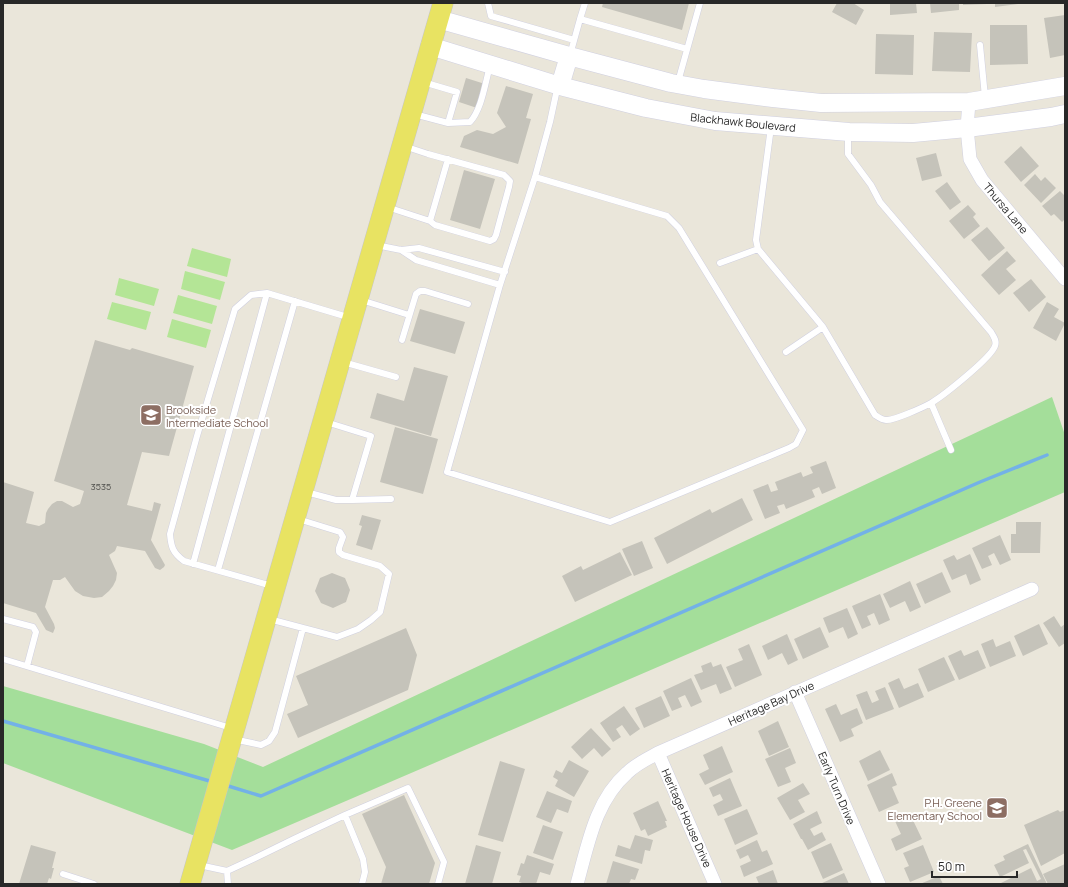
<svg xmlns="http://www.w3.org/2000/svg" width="1068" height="887" font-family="Manrope,sans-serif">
<rect width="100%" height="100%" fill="#eae6da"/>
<!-- green -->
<path fill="#a4de9a" d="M1052,397L1065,435V492L232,850L3,763V686L204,744L263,767Z"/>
<!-- pitch -->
<path fill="#b4e596" d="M192,248L231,259L227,277L187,266Z
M185,271L225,282L220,300L181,289Z
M119,278L159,289L154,306L115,295Z
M178,295L217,306L212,324L173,313Z
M112,302L151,312L146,330L107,319Z
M172,319L211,330L206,348L167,337Z"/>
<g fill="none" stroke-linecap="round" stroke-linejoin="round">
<!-- stream -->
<path stroke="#73b1e7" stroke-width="3.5" d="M3,721L213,782
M225,785L261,796L980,482L1047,455"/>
</g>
<!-- building -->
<path fill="#c5c3ba" d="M603,3H689L682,30L602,7Z
M837,3H853L864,10L856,25L832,12Z
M890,3H916L917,13L890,15Z
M930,3H959V10L931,13Z
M963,3H987V4L963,5Z
M995,3H1018V4L995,7Z
M1065,15V55L1050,58L1044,18Z
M990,25H1027L1028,64L990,65Z
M934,32L972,33L970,72L932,71Z
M876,34L914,35L913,75L875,74Z
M466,78L485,84L477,108L459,102Z
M506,86L533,94L526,118L531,119L518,164L460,147L464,136L477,130L493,134L506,127L497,113Z
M1021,146L1039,166L1021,182L1004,162Z
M936,153L942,176L922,181L916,158Z
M464,170L495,179L480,229L450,220Z
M1035,174L1041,181L1045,177L1056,188L1041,203L1024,185Z
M947,182L961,202L950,210L935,191Z
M1060,191L1065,196V219L1062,222L1054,214L1051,216L1042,206Z
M968,205L976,214L973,217L980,226L964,239L949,221Z
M987,227L1005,248L989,261L971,240Z
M1007,251L1016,261L1006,269L1016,280L999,295L981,275Z
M1031,279L1046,297L1029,312L1013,293Z
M1047,302L1059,309L1054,317L1065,323L1056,341L1033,328Z
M420,309L465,322L455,354L410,341Z
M95,340L130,350L132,348L194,366L169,456L142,452L127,505L152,511L154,502L161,504L151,540L165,565L164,567L160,570L155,568L145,551L117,546L115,551L109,555L117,573L116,580L113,586L109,591L102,597L94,598L83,596L75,591L65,577L60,580H53L45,607L54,624L55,628L53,633L46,630L36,613L3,603V482L34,492L26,523L39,526L45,523L46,513L48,509L52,504L57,501H62L73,507L80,504L84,491L54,481Z
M414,367L448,376L431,436L370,418L377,393L404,401Z
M395,427L438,439L423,494L380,482Z
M826,461L836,488L822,494L819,487L812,490L815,497L786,509L784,504L777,506L780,513L765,519L753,490L768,484L771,492L778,490L775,482L801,472L803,477L813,473L810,467Z
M742,498L753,520L667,564L654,538L710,509L712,513Z
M362,515L381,520L372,550L356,545L362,526L359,525Z
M1016,522H1041L1040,553H1011V534H1016Z
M1000,535L1011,560L1000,565L994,553L988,556L992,565L982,569L972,548Z
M642,541L653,568L634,576L622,549Z
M620,552L632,575L575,602L562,576L581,566L583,570Z
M970,554L981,580L970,585L966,574L952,580L943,560L954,555L957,560Z
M942,572L951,592L925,604L916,584Z
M332,573L345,578L350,590L346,602L333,608L321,603L315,591L320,578Z
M910,581L921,607L910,612L905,601L890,608L883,594Z
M880,594L890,620L879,625L874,613L867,616L871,625L862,629L852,606Z
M847,608L858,634L848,639L843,627L829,633L823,618Z
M1054,616L1061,627L1065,624V643L1059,647L1043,623Z
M1039,624L1048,644L1023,656L1014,636Z
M820,627L829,647L803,659L794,639Z
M406,628L417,655L408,690L298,738L287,714L308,705L296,676Z
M787,634L798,660L788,665L782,653L768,660L762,646Z
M993,639L996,647L1010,641L1016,656L990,667L981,644Z
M749,644L762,675L735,687L726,667L743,660L738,649Z
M961,650L964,656L978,650L986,668L959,680L948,656Z
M944,657L955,680L928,692L918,669Z
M711,662L713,667L721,664L732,689L720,694L716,684L701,690L694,675L703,672L701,666Z
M691,678L702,702L691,707L685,695L678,698L682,707L672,711L663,691Z
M899,678L904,689L918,683L924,697L899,708L888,683Z
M885,687L894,709L866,720L856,695L867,691L872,703L879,700L875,691Z
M661,696L670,716L644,728L635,708Z
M836,704L841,715L857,708L863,723L851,729L854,736L840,742L825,709Z
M624,706L640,729L630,736L622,725L616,729L621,737L613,742L600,723Z
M778,721L789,747L769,756L758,731Z
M591,728L611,749L602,757L594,748L582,759L571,747Z
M722,746L733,772L705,785L699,774L709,769L703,755Z
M790,748L796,763L785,768L791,782L778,787L765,759Z
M880,750L890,770L868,781L859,761Z
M569,760L589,771L574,797L555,786L558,780L553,777L556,770L562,773Z
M500,761L525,769L503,842L478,835Z
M892,773L897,785L892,787L899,803L879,812L867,785Z
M730,778L742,806L718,816L713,805L723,800L720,794L713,797L709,788Z
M803,783L810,794L798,800L805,812L790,820L777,798Z
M547,791L572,801L568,813L557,809L551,823L536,817Z
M404,795L435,863L429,884H381L386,867L362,814Z
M658,801L667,821H665L667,827L648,836L645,829L641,831L633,813Z
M747,809L758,834L735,845L724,819Z
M1058,810L1060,812L1065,810V853L1041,866L1024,825Z
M817,811L822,823L810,829L814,836L822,832L826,840L808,850L802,839H801L793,824Z
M910,814L922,839L896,851L891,839L901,834L895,821Z
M543,825L563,832L553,860L533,853Z
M635,835L653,840L650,851L645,850L642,864L615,856L618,845L630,849Z
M757,840L762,852L767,850L773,864L744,877L740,866L751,861L748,855L740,859L736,850Z
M831,843L843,870L823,879L811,852Z
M1028,844L1047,884H1002L1001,883L1031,868L1037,881L1041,879L1026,849L1023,850L1029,863L1000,877L994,865L1005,860L1003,856Z
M31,845L56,852L52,868H54L51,879L49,878L47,884H19Z
M476,845L501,852L492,884H465Z
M923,845L934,872L910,882L904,868L909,866L903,853Z
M527,855L554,864L550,875L540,872L536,884H525L519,882L521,876L517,875L521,863L524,864Z
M613,861L639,869L635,880L631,879L629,884H606Z
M1065,864V884H1048L1043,874Z
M773,870L778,884H759L756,877Z
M844,873L849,884H820Z
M939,876L943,884H920Z"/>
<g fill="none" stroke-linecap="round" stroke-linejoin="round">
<!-- service casing -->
<g stroke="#d0d0e0" stroke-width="7">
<path id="service" d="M488,3L491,16L574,40
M580,19L585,3
M980,45L985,97
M570,55L580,19L687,49
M423,82L457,92L448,123
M678,82L700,3
M414,114L448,123L470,122C482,109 485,83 490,66
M771,127L756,240L758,249L823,327L875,415C878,417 882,420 886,420C893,421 924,407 931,403C943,396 991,358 995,346C997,341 994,337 991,332L880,202L871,185L848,154V134
M535,177L667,216L679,228L803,430L796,444L789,448L610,522L447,472L500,285L535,177L550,122L556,94L559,88
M387,207L430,221L435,225L490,241L494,239L496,235L509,187L510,181L504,175L428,154L404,146
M430,221L448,159
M376,245L401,250L419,248L505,272
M401,250L416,260L500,285
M720,263L758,249
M361,300L409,315
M402,340L416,294L420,291H425L468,304
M786,352L823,327
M343,362L396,377
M931,403L951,450
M306,492L336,500H352L371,436L326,422
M352,500L391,499
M193,564L267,293
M218,570L295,301
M272,586L184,561C173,553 171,547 170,534L197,436L235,309L251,295L267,293L351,318
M3,619L33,627L36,632L27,666
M269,619L337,637L358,629L371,620L380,612L389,574L380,566L343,555L339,552V548L343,537L340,532L298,519
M3,659L231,728
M233,739L261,745L269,741L275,732L303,628
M345,815L363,859L365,872L362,884
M199,865L227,871L253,859L294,839L345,815L408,788L444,862L438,884
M227,871L228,884
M63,874L94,884"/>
</g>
<!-- minor casing -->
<g stroke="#d0d0e0" stroke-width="14">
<path id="minor" d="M969,102L967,128L970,159L982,180L1065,279
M795,692L879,884
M658,753L715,884
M577,884C588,845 595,801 627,773C636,764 647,759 658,753L1032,589"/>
</g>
<!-- secondary casing -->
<g stroke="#d0d0e0" stroke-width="19">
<path id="secondary" d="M438,19L569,56L671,83L704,89L773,98L821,103L969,102L1065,86
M430,46L560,86L646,108L715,121L849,132L913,133L967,128L1051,117L1065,114
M560,86L569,56"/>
</g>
<!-- primary casing -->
<g stroke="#c7c7c7" stroke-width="21">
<path id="primary" d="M190,884L443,3"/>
</g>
<!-- service -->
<use href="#service" stroke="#fff" stroke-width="6"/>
<!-- minor -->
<use href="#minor" stroke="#fff" stroke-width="13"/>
<!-- secondary -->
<use href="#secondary" stroke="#fff" stroke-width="18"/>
<!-- primary -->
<use href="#primary" stroke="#e8e362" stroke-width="20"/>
</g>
<!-- icons -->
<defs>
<g id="school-square" transform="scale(1.15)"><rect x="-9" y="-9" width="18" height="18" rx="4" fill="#8d6e63" stroke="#fff"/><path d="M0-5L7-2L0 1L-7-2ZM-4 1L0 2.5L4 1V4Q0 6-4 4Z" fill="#fff"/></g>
</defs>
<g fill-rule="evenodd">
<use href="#school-square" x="151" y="415"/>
<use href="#school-square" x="997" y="808"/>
</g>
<g text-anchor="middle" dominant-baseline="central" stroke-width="4" stroke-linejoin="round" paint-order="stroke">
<!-- number labels -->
<g font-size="9" fill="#4f4f4c">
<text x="101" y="486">3535</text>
</g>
<!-- street labels -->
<g font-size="11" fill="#282828" stroke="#fff">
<text transform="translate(743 122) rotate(6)">Blackhawk Boulevard</text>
<text transform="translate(1006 208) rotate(50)">Thursa Lane</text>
<text transform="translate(771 703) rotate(-24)">Heritage Bay Drive</text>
<text transform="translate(837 788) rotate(67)">Early Turn Drive</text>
<text transform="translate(687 818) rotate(66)">Heritage House Drive</text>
</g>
<!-- education labels -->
<g font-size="11" fill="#785e54" stroke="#fff" text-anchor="start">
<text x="166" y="409">Brookside<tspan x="166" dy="13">Intermediate School</tspan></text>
<text x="982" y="802" text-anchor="end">P.H. Greene<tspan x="982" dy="13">Elementary School</tspan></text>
</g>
</g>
<!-- border -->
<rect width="1068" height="887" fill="none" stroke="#282828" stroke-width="8"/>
<!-- scale -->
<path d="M932 871v6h85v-6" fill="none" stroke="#282828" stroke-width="2"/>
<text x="938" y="871" font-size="12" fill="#282828" stroke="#ffffff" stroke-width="3" paint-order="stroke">50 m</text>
</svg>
